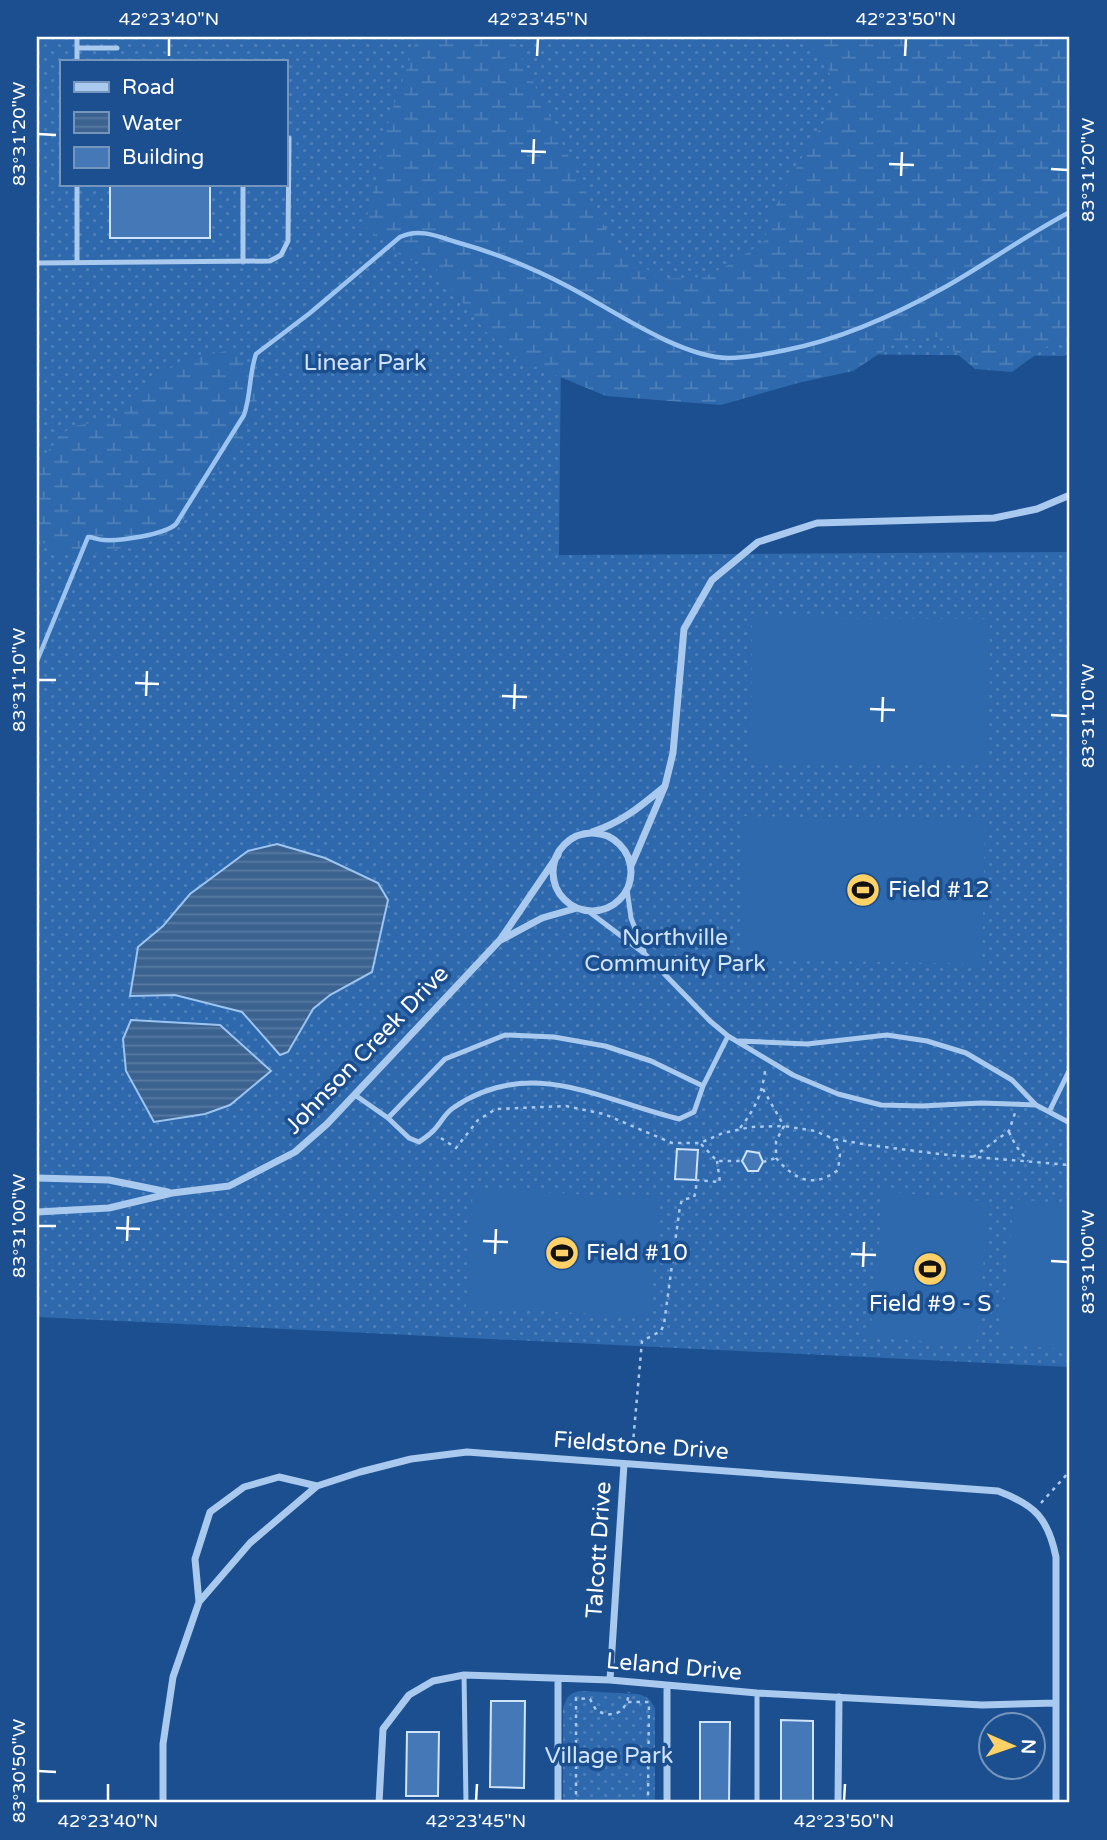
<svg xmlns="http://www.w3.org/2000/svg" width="1107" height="1840" font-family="'Varela Round',sans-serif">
<defs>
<pattern id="grass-dots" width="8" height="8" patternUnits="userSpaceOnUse" patternTransform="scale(1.75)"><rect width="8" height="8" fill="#2e69ad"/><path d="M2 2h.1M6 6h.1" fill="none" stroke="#4d80b9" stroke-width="1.8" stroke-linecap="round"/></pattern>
<pattern id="wetland-marsh" width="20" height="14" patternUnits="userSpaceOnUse" patternTransform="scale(1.75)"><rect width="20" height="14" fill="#2e69ad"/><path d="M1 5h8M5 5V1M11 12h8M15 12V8" fill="none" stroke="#4d80b9"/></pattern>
<pattern id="water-rules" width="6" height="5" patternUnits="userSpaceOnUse" patternTransform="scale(1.75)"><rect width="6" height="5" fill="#3c6290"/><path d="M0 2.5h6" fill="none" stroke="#597aa1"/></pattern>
</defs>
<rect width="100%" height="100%" fill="#1b4f8f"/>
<!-- grass -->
<path fill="url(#grass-dots)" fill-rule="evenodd" d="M37,37H1070V351L1065,356L561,352L559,555L1070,552V1367L37,1317ZM61,61H285V184H61Z
M582,1691L637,1694C648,1696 651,1700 655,1709V1803H563V1708C567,1696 570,1692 582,1691Z"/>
<!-- wetland -->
<path fill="url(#wetland-marsh)" d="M417,37H512L582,185L614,244L660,279L703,277L733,263L764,241L772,213L806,150L838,100L824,56L798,40L796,37H1070V330L1012,372L975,369L937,337L899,341L853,371L798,383L721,405L606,396L519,360L486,332L433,265L405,259L364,226L376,184L385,132Z
M227,351L246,360L261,378L256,405L246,430L175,532L127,547L90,555L60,552L37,540V479L45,454L70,427L110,419L163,372L190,358Z"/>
<!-- pitch -->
<path fill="#2e69ad" d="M752,618L990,619L989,764L751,763Z
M744,816L985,821L982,964L741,959Z
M473,1188L658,1199L651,1317L466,1307Z
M884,1191L989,1202L976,1346L870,1336Z
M1014,1199L1070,1204V1350L1000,1344Z"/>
<!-- water -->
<path fill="url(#water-rules)" stroke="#9cc4f0" stroke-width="2" d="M277,844L325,858L378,883L388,900L372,972L330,995L313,1009L288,1052L280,1055L242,1012L175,995L130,996L138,947L163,926L190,894L248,851Z
M131,1020L220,1025L271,1071L230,1105L205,1114L154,1122L126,1071L123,1039Z"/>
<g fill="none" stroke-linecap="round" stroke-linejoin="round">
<!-- stream -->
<path stroke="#9cc4f0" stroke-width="4.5" d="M37,661L88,537C93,537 98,540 104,540C120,541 164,535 176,524L244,415C251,395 249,374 256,354L310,313L400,237C419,228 437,236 456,242C496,253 533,268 569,287C613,310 679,357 728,358C747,358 767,354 786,350C842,339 897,314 947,286C989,262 1028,234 1070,212"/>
</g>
<!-- building -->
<path fill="#4478b7" stroke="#cfe3fa" stroke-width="2" d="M110,184H210V238H110Z
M677,1149L698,1150L696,1180L675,1179Z
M747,1151L759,1153L763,1162L758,1171H748L742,1161Z
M491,1701H525L524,1788L490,1787Z
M781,1720L813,1721V1803H781Z
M700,1722H730L729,1803H700Z
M407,1732H439L438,1796H406Z"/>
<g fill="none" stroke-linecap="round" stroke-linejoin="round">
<!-- path -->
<path stroke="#a9c9ee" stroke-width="2.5" stroke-dasharray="3.5 5" stroke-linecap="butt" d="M763,1089L784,1126L776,1141V1158C795,1180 813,1189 838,1170L840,1154L834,1139
M740,1128C755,1109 762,1094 765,1071
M1009,1132L1016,1146L1028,1161
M441,1138L456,1148L478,1120L496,1109L566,1106L604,1114L672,1143H700L723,1133L751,1127L784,1126L815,1131L834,1139L869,1145L939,1154L1070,1165
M701,1144L717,1161H742
M973,1157L1009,1131L1015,1113
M763,1162L776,1158
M632,1454L642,1341L661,1331L664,1324L680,1206L682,1200L694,1197L696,1191V1180L720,1182L717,1161
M1041,1503L1070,1471
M628,1702H649L648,1803
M576,1803V1698L590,1699L596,1710C614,1720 627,1712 629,1692"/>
<!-- service -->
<path stroke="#a9c9ee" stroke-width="5" d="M77,37V61
M77,48H117
M77,262V184
M243,262V184
M37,263L270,261L281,255L288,241L289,138
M627,889L631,918L644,951
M588,911L645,954L710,1021L728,1036L793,1075L838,1094L881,1105L922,1106L981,1103L1036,1105
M739,1041L807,1044L887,1035L927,1041L966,1053L1012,1080L1036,1105L1070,1123
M355,1095L388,1118L409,1138L419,1142C423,1139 428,1136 432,1132C440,1125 444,1114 453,1108C530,1055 600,1100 679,1119L694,1112L703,1086L728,1036
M1049,1112L1070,1069
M388,1118L445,1059L505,1035L554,1037L605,1046L651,1061L703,1086
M464,1675L466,1803
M757,1693V1803"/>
<!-- minor -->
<path stroke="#a9c9ee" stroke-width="7" d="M592,832C621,823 641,806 664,787
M553 872a39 39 0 1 1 78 0a39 39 0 1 1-78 0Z
M631,866L665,786L673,753L684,629L712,580L758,542L817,523L994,518L1037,509L1070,495
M501,940L542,918L577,908
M37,1178L109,1180L168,1192
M37,1212L109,1208L172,1193L229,1186L295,1152L327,1124L500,940L558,855
M199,1602L195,1559L210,1512L244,1487L279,1477L317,1486
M610,1680L624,1464
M667,1686V1803
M163,1803V1744L173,1677L199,1602L250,1543L317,1486L360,1472L411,1459L467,1452L998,1491C1035,1505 1048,1518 1056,1557V1803
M379,1803L383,1729L409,1695L433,1681L464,1675L610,1680L757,1693L982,1705L1056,1703
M558,1803V1679
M838,1803L839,1697"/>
</g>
<!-- ticks -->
<path fill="none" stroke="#fff" stroke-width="2.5" d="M169,56V38M537,56L538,38M905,56L906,38M38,134L56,135M521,151L546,152M533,164L534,139M889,164L914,165M1051,169L1068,170M901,176L902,152M38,680H56M135,683L159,684M146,696L147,671M502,696L527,697M514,709L515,684M870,709L895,710M1051,715L1068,716M882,722L883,697M38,1226H56M116,1228L140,1229M127,1241L128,1216M483,1241L508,1242M495,1254L496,1229M851,1254L876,1255M1051,1261L1068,1262M863,1267L864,1242M38,1771L56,1772M108,1801V1784M476,1801L477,1784M844,1801L845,1784"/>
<!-- icons -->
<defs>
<g id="stadium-disc" transform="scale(1.75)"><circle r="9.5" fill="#ffd166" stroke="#1b4f8f"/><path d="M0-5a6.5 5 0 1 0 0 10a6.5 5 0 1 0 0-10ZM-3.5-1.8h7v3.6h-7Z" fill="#111"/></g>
</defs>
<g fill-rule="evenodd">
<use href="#stadium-disc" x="863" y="890"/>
<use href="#stadium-disc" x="562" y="1253"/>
<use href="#stadium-disc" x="930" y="1269"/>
</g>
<g text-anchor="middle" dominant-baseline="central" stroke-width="7" stroke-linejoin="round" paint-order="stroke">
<!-- park labels -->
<g font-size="23" fill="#cfe3fa" stroke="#1b4f8f">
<text x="365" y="363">Linear Park</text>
<text x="675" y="938">Northville<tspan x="675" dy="26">Community Park</tspan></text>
<text x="609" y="1756">Village Park</text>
</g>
<!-- poi labels -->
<g font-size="23" fill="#fff" stroke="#1b4f8f" text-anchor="start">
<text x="888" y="890">Field #12</text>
<text x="586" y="1253">Field #10</text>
<text x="930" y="1304" text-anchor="middle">Field #9 - S</text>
</g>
<!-- street labels -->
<g font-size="23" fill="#fff" stroke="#1b4f8f">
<text transform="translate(367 1050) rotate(-46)">Johnson Creek Drive</text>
<text transform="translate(641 1446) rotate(4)">Fieldstone Drive</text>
<text transform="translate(599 1550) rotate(-86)">Talcott Drive</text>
<text transform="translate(674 1667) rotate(5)">Leland Drive</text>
</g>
</g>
<!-- border -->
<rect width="1107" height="1840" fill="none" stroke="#1b4f8f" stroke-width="77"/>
<!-- legend -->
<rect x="60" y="60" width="228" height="126" fill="#1b4f8f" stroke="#7695bc" stroke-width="2"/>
<rect x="74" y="82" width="35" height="10" fill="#a9c9ee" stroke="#7695bc" stroke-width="2"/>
<text x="122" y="94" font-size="21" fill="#ffffff">Road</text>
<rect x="74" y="112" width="35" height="21" fill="url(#water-rules)" stroke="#7695bc" stroke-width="2"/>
<text x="122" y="130" font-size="21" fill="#ffffff">Water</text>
<rect x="74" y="147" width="35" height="21" fill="#4478b7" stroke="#7695bc" stroke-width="2"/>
<text x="122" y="164" font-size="21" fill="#ffffff">Building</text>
<!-- north arrow -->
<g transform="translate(1012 1746) rotate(92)"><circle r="33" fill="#1b4f8f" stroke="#7695bc" stroke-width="2"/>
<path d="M0-5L12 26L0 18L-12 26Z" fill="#ffd166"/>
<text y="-10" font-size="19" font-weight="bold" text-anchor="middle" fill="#ffffff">N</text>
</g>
<rect x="38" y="38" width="1030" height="1763" fill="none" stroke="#fff" stroke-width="2.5"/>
<g font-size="18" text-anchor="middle" fill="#fff">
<text x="169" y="25">42°23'40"N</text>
<text x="538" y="25">42°23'45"N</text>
<text x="906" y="25">42°23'50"N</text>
<text transform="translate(19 134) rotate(-90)" y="6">83°31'20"W</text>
<text transform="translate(1088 170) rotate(-90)" y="6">83°31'20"W</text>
<text transform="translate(19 680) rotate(-90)" y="6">83°31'10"W</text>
<text transform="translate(1088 716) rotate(-90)" y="6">83°31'10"W</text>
<text transform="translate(19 1226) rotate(-90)" y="6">83°31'00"W</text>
<text transform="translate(1088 1262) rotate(-90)" y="6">83°31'00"W</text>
<text transform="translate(19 1771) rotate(-90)" y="6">83°30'50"W</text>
<text x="108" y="1827">42°23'40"N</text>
<text x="476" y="1827">42°23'45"N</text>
<text x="844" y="1827">42°23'50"N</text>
</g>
</svg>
